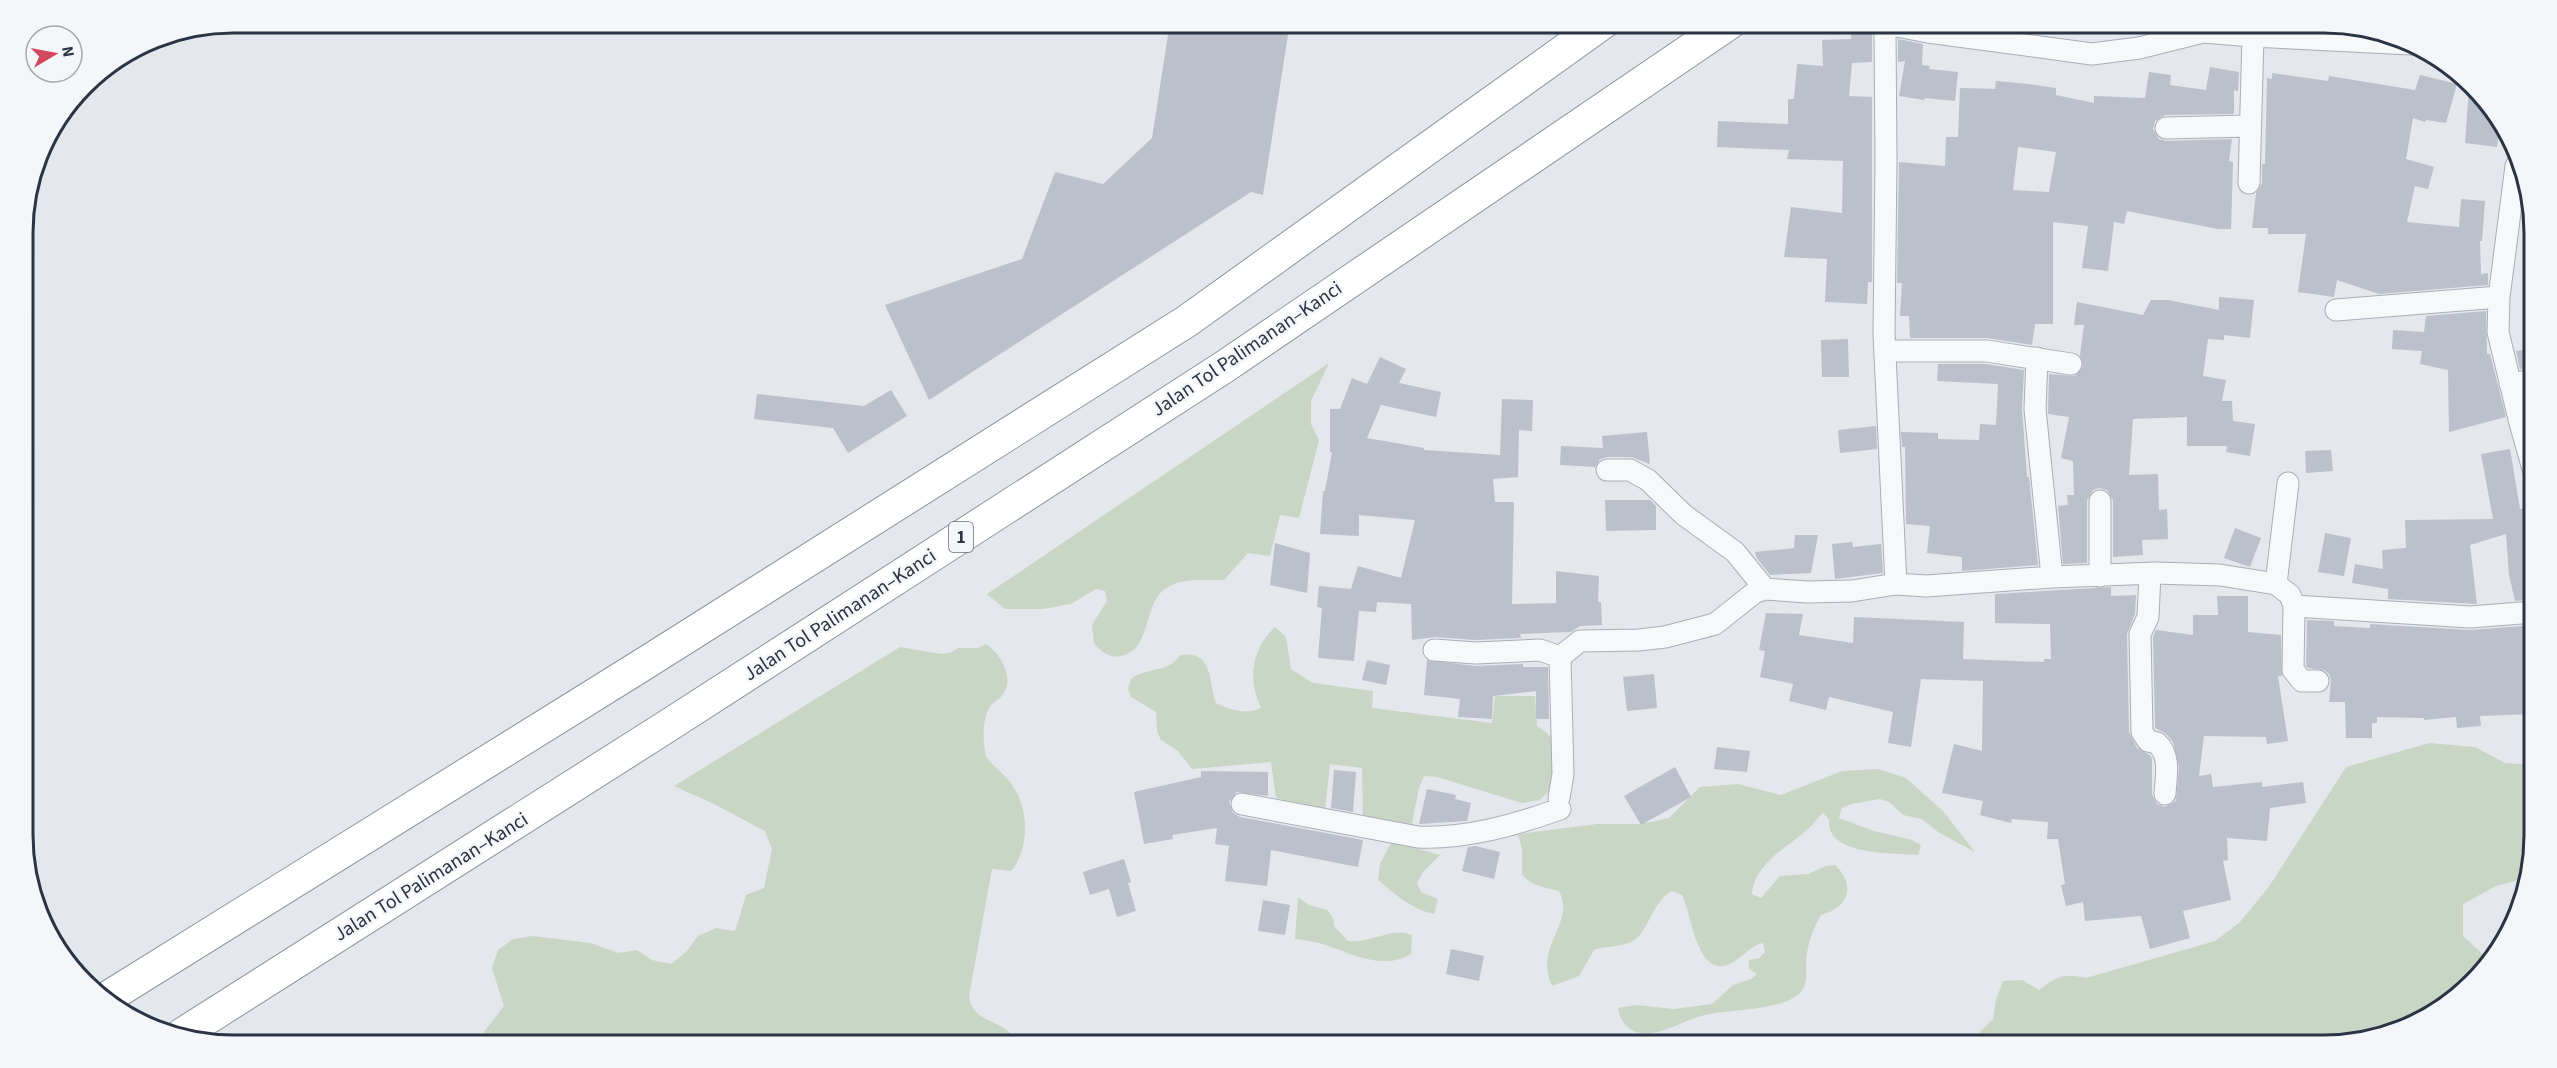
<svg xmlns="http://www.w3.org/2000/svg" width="2557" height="1068" font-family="'Source Sans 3',sans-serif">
<rect width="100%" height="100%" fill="#e4e7ec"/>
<!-- green -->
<path fill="#c9d6c5" d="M1329,363L1311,401V424L1319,440L1299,518L1280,515L1270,556L1248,553L1224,580C1205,581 1182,577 1165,589C1143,604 1152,650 1121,656C1110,659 1101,652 1094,643L1092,625L1107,601L1105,591L1096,589L1071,604L1043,609H1005L987,594Z
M1275,627L1286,637L1291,669L1313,683L1373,691L1372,708L1492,723L1495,696H1535L1537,726L1547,733L1557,744L1556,786L1539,800L1522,803L1437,777L1424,776L1419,788L1410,833L1363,821L1362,768L1330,764L1325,810L1276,798L1271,762L1192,769L1178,751L1161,740L1157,732L1156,712L1131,697L1128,689L1131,679C1148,666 1168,674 1180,655C1214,650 1208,681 1216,703C1230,710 1247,715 1261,708C1247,679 1252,648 1275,627Z
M986,644C1000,653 1014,677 1004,693C1000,700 990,703 988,710C982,723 983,743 986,757C994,767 1005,774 1012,785C1029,808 1030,848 1011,871L992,869L969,996C971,1016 987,1018 1002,1027C1010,1032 1017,1039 1025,1045H474L504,1006L492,968L498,950L513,939L532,936L591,943L618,953L637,950L652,960L671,964L686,952L698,936L716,928L735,931L746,895L764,888L772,849L765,831L714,804L674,786L900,647L941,654L950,653L958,648H978Z
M2429,743L2475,747L2505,763L2534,765V835L2526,878L2496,886L2463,904V936L2486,957L2452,1002L2392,1034L2337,1045H1967L1993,1019L1996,1000L2003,981L2022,980L2039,990C2057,976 2063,973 2086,978L2215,941L2239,923L2268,888L2346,767Z
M1878,769L1906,778L1943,811L1975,852L1938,832L1922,819L1903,815L1889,802L1880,799L1851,804L1842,808L1839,818L1874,831L1912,840L1921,845L1918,855C1894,853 1826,856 1829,820L1823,813C1818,817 1814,823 1810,827C1789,847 1755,862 1752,894L1761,898L1780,876L1808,874L1826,866L1835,865C1857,886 1848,908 1821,915C1814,927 1809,940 1807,953C1804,966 1810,983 1800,993C1779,1013 1725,1008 1698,1017C1681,1022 1659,1036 1641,1033C1627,1031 1620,1020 1618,1008L1637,1005L1674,1009L1712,1004L1733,985L1751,979L1757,974L1749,969V960L1759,958L1765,952L1763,943C1748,946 1738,964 1723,966C1696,970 1691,912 1682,895L1672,891C1651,902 1649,934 1631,942C1620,947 1605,946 1594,950L1579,976L1552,986C1533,946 1576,924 1559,891C1544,887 1534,887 1522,875V849L1518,834L1597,824H1641L1669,818L1700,787L1738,784L1781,795L1842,771Z
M1392,841L1440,855L1423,872L1417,883L1421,892L1438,899L1434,914C1411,909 1396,895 1378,880L1380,864Z
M1298,897L1309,905L1327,910L1333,918L1334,926L1348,941C1370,944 1391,927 1412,935L1411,954C1382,972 1349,952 1319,943C1311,941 1303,940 1295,939Z"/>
<!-- building -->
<path fill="#bbc0ca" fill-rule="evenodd" d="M1170,22H1290L1263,195L1251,192L929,400L885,305L1022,259L1055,172L1103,184L1152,138Z
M1852,22H1876L1872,32V62L1852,63L1849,96L1872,97V282H1868L1867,304L1825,302L1827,259L1784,257L1791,207L1842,213L1843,161L1787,159L1789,150L1717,147L1718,121L1788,124V99H1794L1797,64L1823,66L1822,40L1851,39Z
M1898,39L1923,44L1922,65L1930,66L1929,69L1958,72L1955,101L1925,98L1924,100L1899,96L1905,61L1898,62Z
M2210,67L2239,72L2238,91L2234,90V114L2165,115L2155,121L2153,129L2159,139L2166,141L2232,139L2229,161L2233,162L2231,229H2218L2127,211L2124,224L2114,222L2108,271L2082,268L2088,226L2053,222V324H2035L2032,345L1987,338H1910L1909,316H1900L1902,283H1897L1899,162L1945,166L1946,137H1958L1960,88L1995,89L1996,81L2029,84L2056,88V95L2094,103V96L2145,98L2149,72L2171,75L2170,85L2206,90ZM2018,147L2056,152L2049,192L2013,190Z
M2272,73L2328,81L2329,76L2415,90L2420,75L2457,84L2446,123L2426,120L2425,122L2413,118L2406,159L2434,167L2428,189L2415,186L2407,222L2459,227L2461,199L2485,201L2482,241H2480L2481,274L2488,273V285L2379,294L2337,280L2334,297L2298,292L2306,234H2268V228H2252L2256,193L2262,184V164H2265L2267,78L2272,79Z
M2469,88L2491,105L2500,126L2497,147L2465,143Z
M2219,297L2254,300L2250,338L2224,335V340L2208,339L2203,376L2226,380L2222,401H2232L2233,421L2255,424L2250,456L2226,452L2227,446H2187V417L2133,419L2129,475L2158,474L2159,510L2167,509L2168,539L2142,540L2143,555L2113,557V500L2107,490L2099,488L2093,490L2087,500V563L2063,564L2058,506L2068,505L2067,495H2074L2073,461L2061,458L2069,417L2048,414L2049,374L2075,376L2083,367L2080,355L2084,325H2074L2077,302L2143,315L2151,300H2168L2219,310Z
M2486,311L2487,354H2490L2506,417L2449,432L2448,370L2420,364L2422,351L2392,349L2393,330L2424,332L2426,316Z
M1848,339L1849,377H1822L1821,340Z
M2533,349V368L2520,369L2516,351Z
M1380,357L1406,369L1399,383L1441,392L1436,417L1381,405L1367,438L1424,448V450L1500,455L1502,399L1533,400L1532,431L1519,430L1518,477L1493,479L1495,502H1514L1512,604L1556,603V571L1599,576L1598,602H1601L1602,625L1580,626L1571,632L1520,634L1521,638L1476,640L1435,637L1412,640L1411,604L1377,602L1376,612L1359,611L1354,661L1318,658L1322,608L1317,607L1319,586L1351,589L1358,566L1401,578L1415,520L1359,515V536L1320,534L1323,491H1325L1332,452H1330V409H1340L1352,378L1367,384Z
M1938,364H1986L2024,370L2022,409L2027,477H2029L2038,565L1962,571V557L1927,553L1930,526L1906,524L1905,447H1902L1901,432L1938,433V439L1979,440L1980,424L1996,425L1998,384L1937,381Z
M891,390L907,416L848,453L833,428L754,419L757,394L864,406Z
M1876,426L1877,449L1840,453L1838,430Z
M1647,432L1650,464L1631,457H1607L1600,459L1595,467L1560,465L1561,446L1603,448L1602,436Z
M2510,449L2520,509L2534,507V599L2515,601L2509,575L2506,534L2470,545L2477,604L2388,599V589L2352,583L2355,564L2383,569L2382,550L2406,548L2405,520L2493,519L2481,454Z
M2331,450L2333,471L2306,473L2305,451Z
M1605,500H1650L1656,506V530L1606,531Z
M2235,528L2261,538L2250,567L2224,558Z
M2325,533L2351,538L2344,576L2318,572Z
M1795,535H1818L1811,573L1770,575L1756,557L1755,552L1794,548Z
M1852,542L1853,547L1881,544L1883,573L1835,579L1832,544Z
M1275,543L1310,553L1307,593L1270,585Z
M2111,587V596L2136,595L2135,614L2127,634L2129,732L2137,748L2150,755L2152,759V794L2157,804L2165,807L2176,801L2179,767L2173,742L2166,734L2155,728L2153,637L2156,630L2193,635V615H2218L2217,596H2248V632L2281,635L2282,676H2278L2288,741L2267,744L2266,737L2204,736L2199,776L2211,774L2213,787L2262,782V787L2303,782L2306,803L2270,808L2267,841L2227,838L2228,860L2223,861L2231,900L2183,911L2190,938L2150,949L2141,916L2085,921L2083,902L2066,906L2061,885L2065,884L2058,839H2047L2048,822L2012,819L2011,823L1980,815L1983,801L1942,793L1954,744L1982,751L1983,681L1921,679L1911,747L1888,743L1893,712L1829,697L1826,710L1789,701L1793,684L1760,677L1765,651L1759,650L1766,613L1803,614L1799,635L1853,643L1854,617L1964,622L1963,659L2044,662V659H2051L2050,624L1995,623V594Z
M2307,620L2334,621V626L2370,628V624L2469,630L2524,626L2525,635L2534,634V714L2480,716L2481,726L2457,728L2456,717L2424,720V718L2377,717V723H2372V738H2346L2345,702H2329L2331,680L2329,674L2324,670L2308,668L2306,666Z
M1367,660L1390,665L1386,685L1362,680Z
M1427,660L1475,666L1523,664V667H1548L1549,719H1536V691L1493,696L1492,719L1458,717L1460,699L1424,695Z
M1654,674L1657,708L1627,711L1623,677Z
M1717,747L1750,751L1747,772L1714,769Z
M1675,767L1691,797L1641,825L1624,796Z
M1334,770L1356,772L1353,812L1331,808Z
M1201,771L1268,772V796L1237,792L1229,802L1233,813L1240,817L1363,840L1358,867L1271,850L1267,886L1225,881L1229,846L1215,844L1217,828L1172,835L1173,839L1144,844L1134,792L1201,777Z
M1427,789L1456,795L1455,799L1471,803L1467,821L1419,824Z
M1475,846L1500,852L1494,879L1462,871L1468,847Z
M1124,859L1131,882L1128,883L1136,911L1117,917L1109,889L1090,895L1083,872Z
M1263,900L1290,905L1285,935L1258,931Z
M1451,949L1484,956L1479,981L1446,974Z"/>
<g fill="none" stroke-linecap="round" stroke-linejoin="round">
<!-- minor casing -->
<g stroke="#a9aeb7" stroke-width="23">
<path id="minor" d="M2155,22L2203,32L2253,36L2411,44
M2203,32L2139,48L2092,54L1928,32L1897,26L1890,27L1885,32L1886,160L1884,334L1896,584L1926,586L2052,577L2155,573L2220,575L2276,584L2290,595L2294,606L2470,617L2534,612
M2166,128L2249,126
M2516,166L2499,297L2498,332L2520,423L2533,469
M2249,183L2253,36
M2336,310L2499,297
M1885,351H1987L2071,364
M2037,358L2035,409L2052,577
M2510,384L2533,380
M1607,470H1630L1648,480L1684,515L1735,552L1765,589
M2150,574L2148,617L2140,634L2142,732L2148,741L2157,743C2171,756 2166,777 2165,794
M2100,576V501
M2276,584L2288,483
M2294,606L2293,670L2302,681H2318
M1434,650L1476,653L1540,650L1560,657
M1559,798L1563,774L1560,657L1580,641L1639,640L1665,637L1715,624L1754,593L1765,589L1808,592L1852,591L1896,584
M1242,804L1418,837C1466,839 1515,825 1560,809"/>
</g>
<!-- highway casing -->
<g stroke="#8b94a3" stroke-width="34">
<path id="highway" d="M110,996L639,667L1187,321L1604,22
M181,1035L669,725L1224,367L1731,22"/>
</g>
<!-- minor -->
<use href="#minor" stroke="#f7f8fa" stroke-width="21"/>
<!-- highway -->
<use href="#highway" stroke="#fff" stroke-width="32"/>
</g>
<g text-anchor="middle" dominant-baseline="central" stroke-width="5" stroke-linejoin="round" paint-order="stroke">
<!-- shield labels -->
<rect fill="#f4f6f9" stroke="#676e7b" stroke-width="1.5" x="949" y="522" width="24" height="30" rx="4.5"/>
<g font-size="18" font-weight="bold" fill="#2b3445">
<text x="961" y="537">1</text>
</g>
<!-- street labels -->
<g font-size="20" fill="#2b3445" stroke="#f4f6f9">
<text transform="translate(1247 349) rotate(-34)">Jalan Tol Palimanan–Kanci</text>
<text transform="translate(840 615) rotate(-33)">Jalan Tol Palimanan–Kanci</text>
<text transform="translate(431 877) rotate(-32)">Jalan Tol Palimanan–Kanci</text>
</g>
</g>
<!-- crop -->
<path d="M0 0H2557V1068H0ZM233 33H2324A200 200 0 0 1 2524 233V835A200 200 0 0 1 2324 1035H233A200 200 0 0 1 33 835V233A200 200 0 0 1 233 33Z" fill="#f4f6f9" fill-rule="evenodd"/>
<path fill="none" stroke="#2b3445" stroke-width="3" d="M233 33H2324A200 200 0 0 1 2524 233V835A200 200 0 0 1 2324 1035H233A200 200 0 0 1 33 835V233A200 200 0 0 1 233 33Z"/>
<!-- north arrow -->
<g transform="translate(54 54) rotate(80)"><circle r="28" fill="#f4f6f9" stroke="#a4a8b1" stroke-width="1.5"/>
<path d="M0-4.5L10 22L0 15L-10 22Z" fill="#d1495b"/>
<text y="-9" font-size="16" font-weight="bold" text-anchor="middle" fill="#2b3445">N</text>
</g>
</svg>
